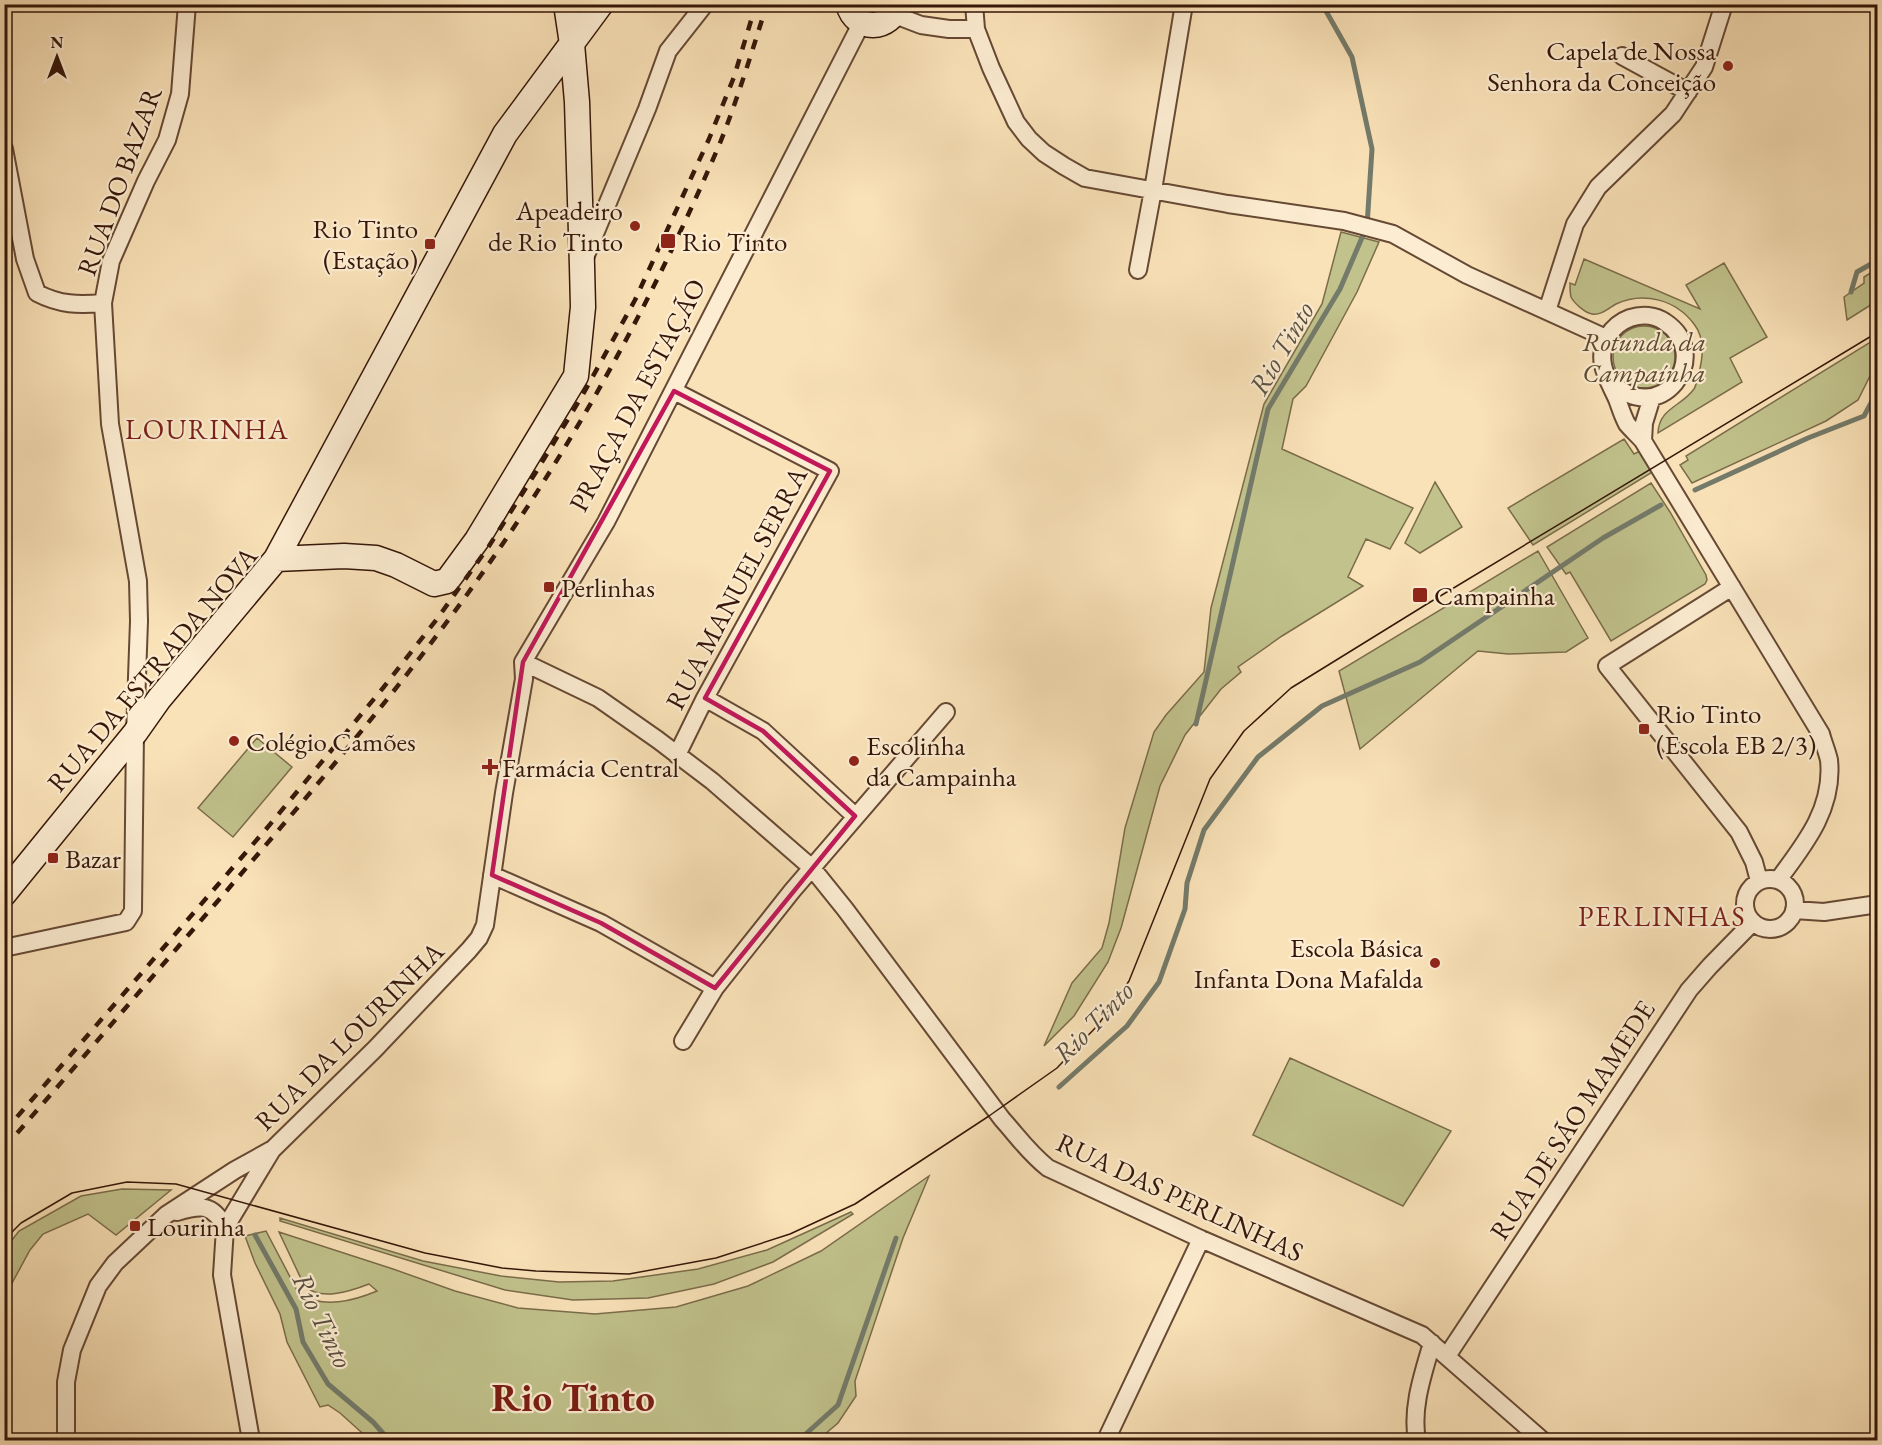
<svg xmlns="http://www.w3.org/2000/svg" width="1882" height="1445" font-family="'EB Garamond',serif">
<rect width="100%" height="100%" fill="#fae2b8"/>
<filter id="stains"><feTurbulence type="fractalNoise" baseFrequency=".00333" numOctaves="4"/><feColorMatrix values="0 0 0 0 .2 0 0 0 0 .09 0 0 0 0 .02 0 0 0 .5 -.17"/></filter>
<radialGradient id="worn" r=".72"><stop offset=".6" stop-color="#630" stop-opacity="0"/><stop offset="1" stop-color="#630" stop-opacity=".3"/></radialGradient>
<!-- green -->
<path fill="#c1c28c" stroke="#7b6c4a" stroke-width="1.5" d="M1341,232L1379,242L1357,292L1306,386L1293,399L1282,449L1413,508L1390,549L1366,539L1348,577L1363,586L1282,636L1238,667L1241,672L1221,689L1185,735L1160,786L1121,928L1108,962L1074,1016L1044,1046L1072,983L1102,948L1109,923L1125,828L1154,732L1166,715L1204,672L1211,608L1264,404L1322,304Z
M1584,259L1700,309L1686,285L1724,263L1767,337L1730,358L1742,382L1658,433C1659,408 1681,407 1694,389C1696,386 1697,380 1698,376C1703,359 1706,339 1694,324C1676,300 1644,291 1616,304C1609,308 1600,316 1592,314C1585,313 1574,303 1571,297C1570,293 1570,287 1570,283L1575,285Z
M1877,269V301L1847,320L1844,297L1864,283V277Z
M1613 357a31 31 0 1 1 62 0a31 31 0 1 1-62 0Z
M1877,338V366L1873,370L1858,400L1826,421L1692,483L1680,465L1688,460L1686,456Z
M1624,439L1634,454L1640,451L1654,471L1533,545L1508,508Z
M1435,482L1462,527L1420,553L1405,543Z
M1651,483L1670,512L1706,575L1707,580L1705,584L1611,641L1570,572L1566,574L1547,547Z
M1538,551L1588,638L1566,652L1508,654L1478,651L1360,749L1339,671Z
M257,738L292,767L233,837L198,808Z
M1290,1058L1451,1131L1403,1206L1253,1135Z
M929,1176L903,1238L855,1381L856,1396L838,1423L818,1440H370L340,1413L328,1405L320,1407L287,1342L280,1314L255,1263L245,1236L266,1231L300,1296C326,1307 351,1302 377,1291L369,1284C351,1291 319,1302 304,1285L279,1232L393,1269L455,1291L518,1308L595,1314L676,1307L748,1286L821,1251Z
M122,1189L171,1190L116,1235L88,1214L43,1234L30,1250L5,1296V1249L19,1231L81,1196Z
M851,1212L853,1214L773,1262L714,1284L648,1298L573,1300L505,1290L280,1221V1218L423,1261L501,1276L559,1282L613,1281L698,1269L767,1250Z"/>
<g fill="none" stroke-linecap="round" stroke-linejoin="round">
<!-- stream -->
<path stroke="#747b6b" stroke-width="5" d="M1851,292L1857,272L1878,260
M1695,490L1808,438L1864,416L1878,390
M1196,724L1268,409L1340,289L1367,226L1372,149L1352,57L1322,4
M1059,1087L1127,1026L1159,982L1185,909L1187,883L1204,830L1258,757L1322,706L1420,662L1603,538L1661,505
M255,1235L296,1309L303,1342L328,1384L373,1422L389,1440
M799,1440L838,1405L896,1238"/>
<!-- street casing -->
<g stroke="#664934" stroke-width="20">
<path id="street" d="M974,4L976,29
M895,15L921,25L949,29H976L991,68L1016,122L1029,139L1044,153L1064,166L1085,178L1228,204L1344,221L1393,234L1467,275L1606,338
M1622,56L1688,92
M4,149L25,259L37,293C60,305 78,305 103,303
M584,260L647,109L668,51L705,4
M1138,270L1153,190L1184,4
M1547,311L1575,224L1598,187L1673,114L1704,67L1724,4
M1609,380C1660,432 1715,355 1665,322C1655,315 1642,314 1630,318C1611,325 1599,344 1603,365C1605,376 1612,388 1617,399C1620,407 1623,417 1627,424C1632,430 1638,435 1643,441L1821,734C1823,742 1827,751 1829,760C1834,808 1805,844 1778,880
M674,391L830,471L705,698L677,755
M1643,441L1644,423L1652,397
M1732,587L1607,666L1739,832L1754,862L1759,881
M523,662L598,698L658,740L712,781L812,868L845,909L1002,1119C1019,1138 1028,1152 1048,1168L1201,1239L1422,1335L1542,1440
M523,662L606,522L862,22
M705,698L763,731L855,816
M492,875L601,923L715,988
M1745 904a25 25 0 1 1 50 0a25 25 0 1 1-50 0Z
M1794,910L1824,912L1878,904
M4,948L126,922L133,911L135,733L139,621L138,581L110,424L103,303L111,261L146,181L167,140L180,94L187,4
M683,1041L715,988L792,891L946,712
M177,1212C200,1205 213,1203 225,1228
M1447,1356L1689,990L1710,966L1753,922
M66,1440V1382L72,1350L98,1286L115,1263L166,1215L235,1170L271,1150
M251,1440L222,1275L225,1228L272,1150L375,1049L469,950L479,938L485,925L504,793L524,679L523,662
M1106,1440L1201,1239
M1417,1440C1411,1408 1423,1374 1432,1343"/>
</g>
<!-- secondary casing -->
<g stroke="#351608" stroke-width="27">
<path id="secondary" d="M848,4C856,33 890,31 899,4
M276,559L344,556L376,558L396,565L434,584L447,581L477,540L576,376L583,307L582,266L577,102L572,44L566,4
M4,894L135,733L159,699L276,559L505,134L601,4"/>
</g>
<!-- street -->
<use href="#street" stroke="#fcecd1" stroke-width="16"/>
<!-- secondary -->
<use href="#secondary" stroke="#fcecd1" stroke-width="24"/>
<!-- tram -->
<path stroke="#351608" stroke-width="1.5" d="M4,1240L21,1223L72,1193L127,1182L176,1184L425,1253L502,1268L536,1271L629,1274L716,1258L790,1234L855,1204L989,1116L1057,1068L1098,1025L1129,981L1210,779L1244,731L1291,688L1427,604L1878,332"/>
<!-- rail -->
<path stroke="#351608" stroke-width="4.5" stroke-dasharray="10 10" stroke-linecap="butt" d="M4,1132L267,828L383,688L437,619L489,546L536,472L582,396L635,300L709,139L734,77L756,4
M4,1148C78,1064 150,979 223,895C318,784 414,673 497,552C585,425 659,286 720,143C738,98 752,51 767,4"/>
</g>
<!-- marked area -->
<path fill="none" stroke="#c2185b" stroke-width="4.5" stroke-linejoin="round" d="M674,391L830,471L705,698L763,731L855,816L715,988L601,923L492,875L523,662Z"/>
<!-- markers -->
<g fill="#8f2418" stroke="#fcecd1" stroke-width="2">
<circle cx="1728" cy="66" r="6"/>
<circle cx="635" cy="226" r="6"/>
<rect x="660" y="233" width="16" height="16" rx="3"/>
<rect x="424" y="238" width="12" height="12" rx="3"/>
<rect x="543" y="581" width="12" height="12" rx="3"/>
<rect x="1412" y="587" width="16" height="16" rx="3"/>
<rect x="1638" y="723" width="12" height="12" rx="3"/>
<circle cx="234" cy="741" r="6"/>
<circle cx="854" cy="761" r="6"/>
<path d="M487 758h6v6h6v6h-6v6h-6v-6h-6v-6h6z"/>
<rect x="47" y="852" width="12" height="12" rx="3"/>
<circle cx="1435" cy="963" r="6"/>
<rect x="129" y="1220" width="12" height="12" rx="3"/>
</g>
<g text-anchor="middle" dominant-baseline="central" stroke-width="4.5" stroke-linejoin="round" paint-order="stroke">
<!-- poi labels -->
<g font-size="27" fill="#351608" stroke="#fcecd1" text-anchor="start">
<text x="1716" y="50" text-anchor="end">Capela de Nossa<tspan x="1716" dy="31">Senhora da Conceição</tspan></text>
<text x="623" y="210" text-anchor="end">Apeadeiro<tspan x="623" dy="31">de Rio Tinto</tspan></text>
<text x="418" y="228" text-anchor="end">Rio Tinto<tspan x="418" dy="31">(Estação)</tspan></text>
<text x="682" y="241">Rio Tinto</text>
<text x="561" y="587">Perlinhas</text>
<text x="1434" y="595">Campainha</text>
<text x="1656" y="713">Rio Tinto<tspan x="1656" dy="31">(Escola EB 2/3)</tspan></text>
<text x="246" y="741">Colégio Camões</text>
<text x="866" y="745">Escolinha<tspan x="866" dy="31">da Campainha</tspan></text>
<text x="502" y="767">Farmácia Central</text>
<text x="65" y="858">Bazar</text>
<text x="1423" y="947" text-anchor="end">Escola Básica<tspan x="1423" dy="31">Infanta Dona Mafalda</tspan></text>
<text x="147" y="1226">Lourinha</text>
</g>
<!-- street labels -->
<g font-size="27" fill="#351608" stroke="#fcecd1">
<text transform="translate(119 181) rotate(-70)">RUA DO BAZAR</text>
<text transform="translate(637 395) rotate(-62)">PRAÇA DA ESTAÇÃO</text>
<text transform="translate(736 588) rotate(-62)">RUA MANUEL SERRA</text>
<text transform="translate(152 669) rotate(-50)">RUA DA ESTRADA NOVA</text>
<text transform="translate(349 1036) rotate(-45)">RUA DA LOURINHA</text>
<text transform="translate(1572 1120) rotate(-57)">RUA DE SÃO MAMEDE</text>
<text transform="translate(1180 1197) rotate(25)">RUA DAS PERLINHAS</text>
</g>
<!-- park labels -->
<g font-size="27" font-style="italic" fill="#5f4a30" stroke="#fcecd1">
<text x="1644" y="341">Rotunda da<tspan x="1644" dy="31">Campaínha</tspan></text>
</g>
<!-- water labels -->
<g font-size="28" font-style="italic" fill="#5a5142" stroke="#fcecd1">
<text transform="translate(1281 348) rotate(-60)">Rio Tinto</text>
<text transform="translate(1093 1022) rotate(-46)">Rio Tinto</text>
<text transform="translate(323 1320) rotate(64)">Rio Tinto</text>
</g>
<!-- neighbourhood labels -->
<g font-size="28" letter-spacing="1.5" fill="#7a1f14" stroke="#fcecd1">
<text x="207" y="429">LOURINHA</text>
<text x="1662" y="916">PERLINHAS</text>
</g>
<!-- town labels -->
<g font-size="39" font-weight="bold" fill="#7a1f14" stroke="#fcecd1">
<text x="573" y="1397">Rio Tinto</text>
</g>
</g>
<!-- margin -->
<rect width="1882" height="1445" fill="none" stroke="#fae2b8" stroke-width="24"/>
<rect x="6" y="6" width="1870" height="1433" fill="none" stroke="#351608" stroke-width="3"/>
<rect x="12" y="12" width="1858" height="1421" fill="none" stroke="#351608" stroke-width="1.5"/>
<!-- north arrow -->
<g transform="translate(57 57)" stroke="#fcecd1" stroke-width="4.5" paint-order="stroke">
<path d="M0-4.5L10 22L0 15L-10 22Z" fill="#351608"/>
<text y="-9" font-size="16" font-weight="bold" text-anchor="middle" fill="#351608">N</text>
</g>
<rect width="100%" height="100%" filter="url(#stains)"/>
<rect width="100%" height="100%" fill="url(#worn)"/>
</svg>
